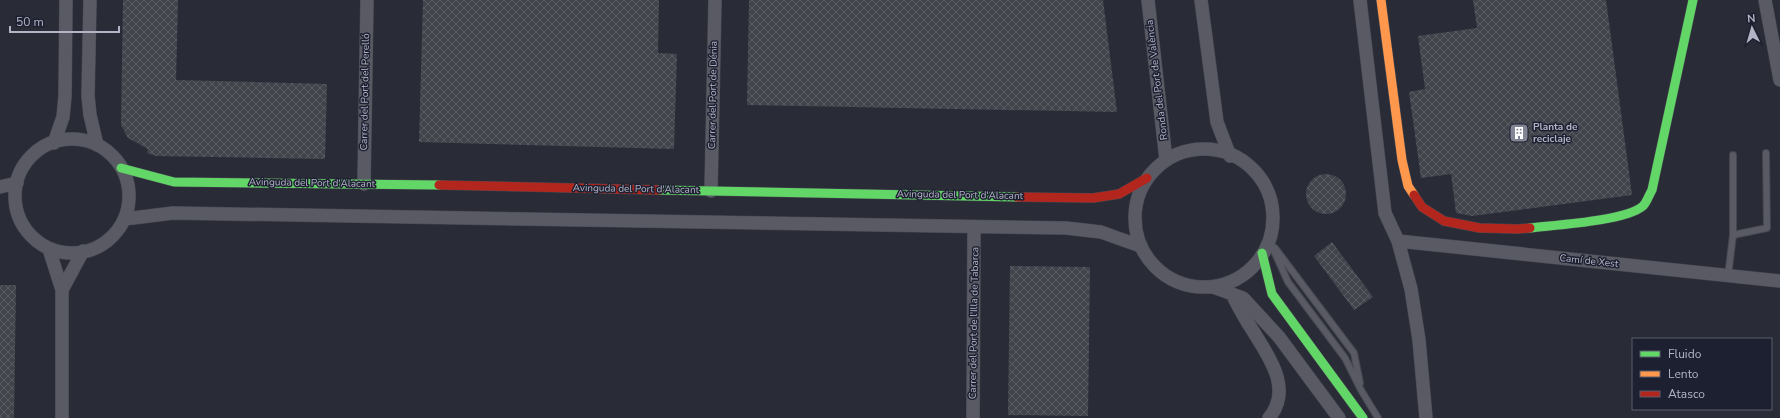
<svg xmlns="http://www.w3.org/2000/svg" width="1780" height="418" font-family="'Nunito Sans',sans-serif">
<defs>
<pattern id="building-cross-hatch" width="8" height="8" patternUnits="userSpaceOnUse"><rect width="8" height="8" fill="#42444c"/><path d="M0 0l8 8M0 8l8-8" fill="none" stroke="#5b5d64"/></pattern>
</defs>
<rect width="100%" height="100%" fill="#292c36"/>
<!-- building -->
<path fill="url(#building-cross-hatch)" d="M123,0H178L176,80L327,84L325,159L156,156L147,153L148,149L128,138L121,125Z
M423,0H659L658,53L677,54L674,149L419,142Z
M749,0H1103L1117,112L747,105Z
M1473,0H1606L1632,195L1472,216L1456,213L1451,174L1421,178L1409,92L1425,89L1418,36L1477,28Z
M1306 194a20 20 0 1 1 40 0a20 20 0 1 1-40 0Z
M1332,242L1373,297L1354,310L1314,256Z
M1010,266L1090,267L1088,416L1008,415Z
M0,285H16L14,418H0Z"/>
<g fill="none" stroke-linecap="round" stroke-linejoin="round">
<!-- lane casing -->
<g stroke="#45474f" stroke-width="8">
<path id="lane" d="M1733,235L1767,228L1766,153
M1269,240L1288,282L1345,358L1361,390L1378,418
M1275,248L1354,353L1360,383
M1728,276L1733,235V155"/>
</g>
<!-- street casing -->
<g stroke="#45474f" stroke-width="14">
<path id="street" d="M90,0L88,96L90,115L97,145
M1148,0L1166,160
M1201,0L1217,122L1230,156
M1360,0L1385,213L1398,241L1411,289L1419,340L1426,418
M1765,0L1780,80
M15 196a57 57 0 1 1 114 0a57 57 0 1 1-114 0Z
M54,143L63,117L65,96L66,0
M1135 218a69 69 0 1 1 138 0a69 69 0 1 1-138 0Z
M364,184L367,0
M0,187L17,183
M711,191L715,0
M125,219L173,213L1066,228L1101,232L1140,246
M1398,241L1780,281
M49,249L62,290V418
M1213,287L1243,298L1279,337L1339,418
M62,290L83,251
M1232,294C1238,306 1245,319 1253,331C1269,357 1293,389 1269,418
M973,418L974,227"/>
</g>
<!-- fast casing -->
<g stroke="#45474f" stroke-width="10">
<path id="fast" d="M121,168L174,182L439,185
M659,190L1017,197
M1530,228C1555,225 1626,221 1643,206C1647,202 1649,195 1652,190L1693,0
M1262,253L1272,294L1363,418"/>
</g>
<!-- slow casing -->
<g stroke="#45474f" stroke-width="10">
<path id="slow" d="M1381,0L1402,160L1408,186L1414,195"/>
</g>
<!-- jam casing -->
<g stroke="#45474f" stroke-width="10">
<path id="jam" d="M439,185L659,190
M1414,195L1422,207L1444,221L1480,228L1518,229L1530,228
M1017,197L1093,198L1119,194L1147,178"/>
</g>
<!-- lane -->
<use href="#lane" stroke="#595a64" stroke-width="6"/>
<!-- street -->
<use href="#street" stroke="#595a64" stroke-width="13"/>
<!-- fast -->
<use href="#fast" stroke="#63d668" stroke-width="9"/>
<!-- slow -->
<use href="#slow" stroke="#ff974d" stroke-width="9"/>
<!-- jam -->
<use href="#jam" stroke="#b3261e" stroke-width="9"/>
</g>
<!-- icons -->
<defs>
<g id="building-square" transform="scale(1)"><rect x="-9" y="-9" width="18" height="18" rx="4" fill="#838594" stroke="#1d2030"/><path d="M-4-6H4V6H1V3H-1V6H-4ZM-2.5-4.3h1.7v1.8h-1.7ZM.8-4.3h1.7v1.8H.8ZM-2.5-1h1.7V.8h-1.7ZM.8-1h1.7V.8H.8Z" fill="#fff"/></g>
</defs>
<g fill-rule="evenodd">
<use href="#building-square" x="1519" y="133"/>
</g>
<g text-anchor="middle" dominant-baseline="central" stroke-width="3" stroke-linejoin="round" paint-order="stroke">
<!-- street labels -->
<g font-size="10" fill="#b3b5c7" stroke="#1d2030">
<text transform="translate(1157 80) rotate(-97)">Ronda del Port de València</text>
<text transform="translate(365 92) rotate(-89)">Carrer del Port del Perelló</text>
<text transform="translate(713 95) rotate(-89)">Carrer del Port de Dénia</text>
<text transform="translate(312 183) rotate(1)">Avinguda del Port d'Alacant</text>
<text transform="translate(636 189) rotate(1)">Avinguda del Port d'Alacant</text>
<text transform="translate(960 195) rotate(1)">Avinguda del Port d'Alacant</text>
<text transform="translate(1589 261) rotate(6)">Camí de Xest</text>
<text transform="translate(974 323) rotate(-89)">Carrer del Port de l'Illa de Tabarca</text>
</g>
<!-- poi labels -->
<g font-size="10" font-weight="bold" fill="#b3b5c7" stroke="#1d2030" text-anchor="start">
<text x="1533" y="127">Planta de<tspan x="1533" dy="12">reciclaje</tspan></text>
</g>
</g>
<!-- legend -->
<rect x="1632" y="338" width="140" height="72" fill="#1d2030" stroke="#595c6c"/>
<rect x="1640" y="351" width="20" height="6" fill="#63d668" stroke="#595c6c"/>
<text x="1668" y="358" font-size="12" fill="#b3b5c7">Fluido</text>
<rect x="1640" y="371" width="20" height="6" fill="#ff974d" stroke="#595c6c"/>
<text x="1668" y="378" font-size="12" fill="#b3b5c7">Lento</text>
<rect x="1640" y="391" width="20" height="6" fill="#b3261e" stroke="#595c6c"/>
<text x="1668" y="398" font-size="12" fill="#b3b5c7">Atasco</text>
<!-- north arrow -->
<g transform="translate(1752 28) rotate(355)" stroke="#1d2030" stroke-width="3" paint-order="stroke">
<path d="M0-3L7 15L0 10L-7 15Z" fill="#b3b5c7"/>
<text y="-6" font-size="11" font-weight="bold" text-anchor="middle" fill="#b3b5c7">N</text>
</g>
<!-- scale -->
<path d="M10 26v6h109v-6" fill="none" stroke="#b3b5c7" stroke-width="2"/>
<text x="16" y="26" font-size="12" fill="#b3b5c7" stroke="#1d2030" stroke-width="3" paint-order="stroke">50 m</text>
</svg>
